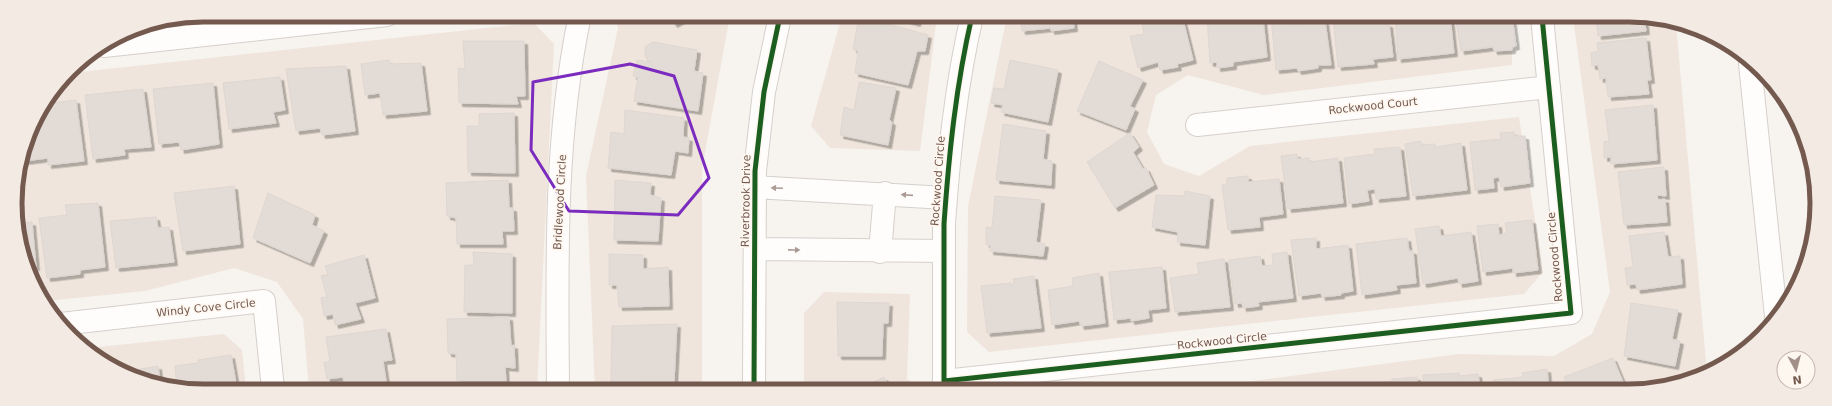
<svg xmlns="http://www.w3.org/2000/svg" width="1832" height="406" font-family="'DejaVu Sans',sans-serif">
<defs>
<filter id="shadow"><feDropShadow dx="3.5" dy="3.5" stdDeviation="0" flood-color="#0004"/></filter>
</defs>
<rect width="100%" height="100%" fill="#f7f3ee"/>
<!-- residential -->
<path fill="#efe5dc" d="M613,15L730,16L702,168V389H595L586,176L618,28Z
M842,16H937L920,151L830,148L811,126Z
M1007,16H1511L1512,65L1264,95L1188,75L1156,95L1147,132L1164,164L1199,176L1250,146L1519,117L1543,272L1524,294L989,352L967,332L968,206Z
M1573,17H1654L1676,24L1707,373L1653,389H1192L1459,354L1554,356L1592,334L1610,292Z
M534,23L554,44L537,389H309L303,319L277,282L234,268L145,291L46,301L21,252L15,190L34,120L70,73Z
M824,292L910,294L907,379L923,389H804V313Z
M224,334L242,350L246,389H178L109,366L89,348Z"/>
<!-- building -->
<path fill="#e3dbd6" stroke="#dfd6d1" filter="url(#shadow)" d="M669,16H689L674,24Z
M859,16L928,35L925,51H917L908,85L855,73L858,51L853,49Z
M892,16H918L917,23Z
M1020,16H1073L1074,28L1051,31V28L1022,31Z
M1170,16H1182L1193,60L1177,64L1178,67L1160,70L1158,62L1138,68L1130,36L1144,34L1142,23Z
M1207,16H1237L1238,21L1263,19L1267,57L1233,62V66L1217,68V62L1210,63Z
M1295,16V24L1325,21L1331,65H1318V68L1298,71L1297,68L1276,70L1271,17Z
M1348,16L1384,17L1385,24H1389L1393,57L1373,59L1374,64L1338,67L1333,17Z
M1395,16H1450L1454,53L1398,59Z
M1455,16H1512L1516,46L1512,47V50L1494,51L1493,47L1461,51Z
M1596,17H1644L1646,31L1598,36Z
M1646,38L1651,80H1647L1649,94L1608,97L1606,78L1600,79L1598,65L1592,66L1591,53L1598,51L1597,43Z
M463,41H524L525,96H516L518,104L459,103L458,68L465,69Z
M653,42L697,50L694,71L703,73L698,111L634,101L638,77L633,76L637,60L651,62L648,61L645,55V47Z
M389,60L390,64L421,63L427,111L383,115L380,93L365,95L361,64Z
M1010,60L1058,70L1048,122L1001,112L1003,105L991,103L994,88L1004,89Z
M1099,61L1143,80L1130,106L1135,109L1126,130L1077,111Z
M346,66L355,131L322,135L320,128L296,131L286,69Z
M280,77L285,110L273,112L276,123L229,129L223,83Z
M859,82L896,88L889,120L892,122L888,145L840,135L844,107L854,110Z
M213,83L219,144L181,150L179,142L159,144L153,89Z
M143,89L151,147L124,149L125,155L93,159L85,95Z
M51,98L52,103L76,100L84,161L48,165V158L24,161L34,120Z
M1653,105L1657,160L1611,164V157L1604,158V142L1609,141L1605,110Z
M625,110L684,118L683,137L689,138L688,153L675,151L671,175L608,168L611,132L624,134Z
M514,113L515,173L468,172L467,126H479V114Z
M1003,124L1046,131L1043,159L1052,161L1051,185L996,180Z
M1514,132L1515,136H1525L1530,183L1501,187L1499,177L1493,178L1494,188L1475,190L1470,142L1501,139L1500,133Z
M1130,133L1139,147L1133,152L1143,169L1146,168L1154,185L1115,208L1087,162Z
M1421,141L1422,145L1435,144V147L1461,143L1467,190L1413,196L1405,144Z
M1400,147L1406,196L1376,199L1375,189L1367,190L1369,201L1349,204L1344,158L1375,154L1374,149Z
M1297,154V159L1309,158V162L1338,158L1343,203L1288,209L1281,156Z
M1664,167L1666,196L1657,195L1658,200L1665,199L1667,222L1624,225L1618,172Z
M1248,176V182L1279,179L1283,214L1259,217L1260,227L1228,230L1222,185L1227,184V178Z
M508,180L509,208H513L514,231H502L503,244H457L456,218L447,216L446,183Z
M615,180L651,183L650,195L661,198L658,241L614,240Z
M234,186L240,244L183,251L174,193Z
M1185,191L1210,196L1205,245L1177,242L1178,232L1152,227L1156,195L1184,196Z
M268,193L315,215L312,225L324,231L310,263L253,238Z
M995,196L1041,200L1036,242L1045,244L1043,256L990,251L991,246L986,244V227L992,228Z
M98,203L105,267L80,270V274L47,278L39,218L67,215L65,205Z
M156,217L158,228L169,227L174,262L116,268L110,221Z
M1532,220L1538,270L1513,273V268L1483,272L1477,226L1498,224L1499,235L1507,233L1505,223Z
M32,222L36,267L29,268L21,252L19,224Z
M1439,226L1441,236L1471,232L1478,281L1459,284L1458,278L1423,284L1415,229Z
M1664,232L1668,257L1680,256L1682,284L1637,290L1636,284L1627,285L1625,268L1633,267L1629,236Z
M1316,238V249L1348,245L1353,291L1341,293V295L1322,297L1321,293L1299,296L1291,240Z
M1407,238L1409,251H1413L1416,283L1396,285L1397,290L1362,295L1356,244Z
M473,252L512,254V313L464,312L465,265H474Z
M1287,252L1293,298L1258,302L1259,306L1243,308L1242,303L1235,304L1229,260L1260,256L1262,266L1273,265L1272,254Z
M609,254L643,255V269L668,267L669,306L619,307L617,285H609Z
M364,255L375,298L355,303L361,319L335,325L333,314L324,316L321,298L327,297L321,276L328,274L325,266Z
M1224,259L1230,307L1175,312L1170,278L1199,274L1197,263Z
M1162,267L1166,308L1148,310L1149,318L1131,321V318L1114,320L1109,272Z
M1099,273L1105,323L1081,326L1079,321L1052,325L1048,290L1073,286L1072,278Z
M1034,276L1041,328L987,333L981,286L1011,283V285H1014L1013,279Z
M837,302L889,303L888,323H883L882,356H838Z
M1631,303L1678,310L1672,339L1680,341L1675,366L1624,356Z
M509,317L511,346L514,345L515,368L505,367L506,381H457L456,354L448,353L447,319Z
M677,324L674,382L611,383L612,326Z
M386,329L392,360L383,361L387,387L376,389H345L343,377L327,379L324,362H330L326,337Z
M231,355L237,389H177L175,366L198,363V360Z
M1613,358L1626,389H1569L1564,377Z
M158,366L160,383L130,373L129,371Z
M1547,369L1549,389H1494L1493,380L1523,377L1522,373Z
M1459,373V376L1478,374L1480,389H1424L1423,375Z
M884,377L890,389H859Z
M1417,377L1418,389H1363V385L1392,381V379Z
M1334,386V389L1355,387V389H1298V388Z
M460,388L510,389H460Z"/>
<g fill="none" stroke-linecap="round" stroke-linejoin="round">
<!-- minor casing -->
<g stroke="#d6d0cc" stroke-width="24">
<path id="minor" d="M972,16C956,85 949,153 944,224V381L1571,313L1542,17
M104,46L387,15
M1750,64L1776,316
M1197,125L1549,87
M755,187L946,198
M755,249L944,251
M880,252L885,193
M61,324L264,301L273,389
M558,389C557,264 554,138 580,15
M754,389L755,171L764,92L780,16"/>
</g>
<!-- minor -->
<use href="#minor" stroke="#fefdfc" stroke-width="22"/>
<!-- cycleway casing -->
<g stroke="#fef7f0" stroke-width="8">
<path id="cycleway" d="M972,16C956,85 949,153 944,224V381L1571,313L1542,17
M754,389L755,171L764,92L780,16"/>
</g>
<!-- cycleway -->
<use href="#cycleway" stroke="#1b5e20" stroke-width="5"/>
</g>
<!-- one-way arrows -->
<defs><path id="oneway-solid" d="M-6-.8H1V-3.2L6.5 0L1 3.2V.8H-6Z"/></defs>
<g fill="#ab9b94">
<use href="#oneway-solid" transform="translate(777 188) rotate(-177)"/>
<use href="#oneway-solid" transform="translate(907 195) rotate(-176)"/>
<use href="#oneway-solid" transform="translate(794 250) rotate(1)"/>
</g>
<!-- marked area -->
<path fill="none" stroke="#7b2cbf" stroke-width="3" stroke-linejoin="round" d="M630,64L674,76L709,178L678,215L569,211L531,150L533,82Z"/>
<g text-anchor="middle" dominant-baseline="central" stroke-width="3.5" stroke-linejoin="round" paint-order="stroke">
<!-- street labels -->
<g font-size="11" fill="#74594f" stroke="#fef7f0">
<text transform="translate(1373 106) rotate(-6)">Rockwood Court</text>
<text transform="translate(938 181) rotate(-86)">Rockwood Circle</text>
<text transform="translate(746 201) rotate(-89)">Riverbrook Drive</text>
<text transform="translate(560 202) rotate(-87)">Bridlewood Circle</text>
<text transform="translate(1555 257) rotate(-95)">Rockwood Circle</text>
<text transform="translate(206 308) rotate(-6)">Windy Cove Circle</text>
<text transform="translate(1222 341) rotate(-6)">Rockwood Circle</text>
</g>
</g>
<!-- crop -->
<path d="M0 0H1832V406H0ZM203 22H1629A181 181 0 0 1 1810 203V203A181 181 0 0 1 1629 384H203A181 181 0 0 1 22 203V203A181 181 0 0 1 203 22Z" fill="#f3eae3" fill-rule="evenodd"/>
<path fill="none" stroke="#74594f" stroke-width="5" d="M203 22H1629A181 181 0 0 1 1810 203V203A181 181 0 0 1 1629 384H203A181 181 0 0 1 22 203V203A181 181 0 0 1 203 22Z"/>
<!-- north arrow -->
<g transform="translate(1796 370) rotate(173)"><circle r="19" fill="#fef7f0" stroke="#c7b8b0"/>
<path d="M0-3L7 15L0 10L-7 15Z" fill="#a28f87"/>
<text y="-6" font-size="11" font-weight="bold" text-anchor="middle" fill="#74594f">N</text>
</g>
</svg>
